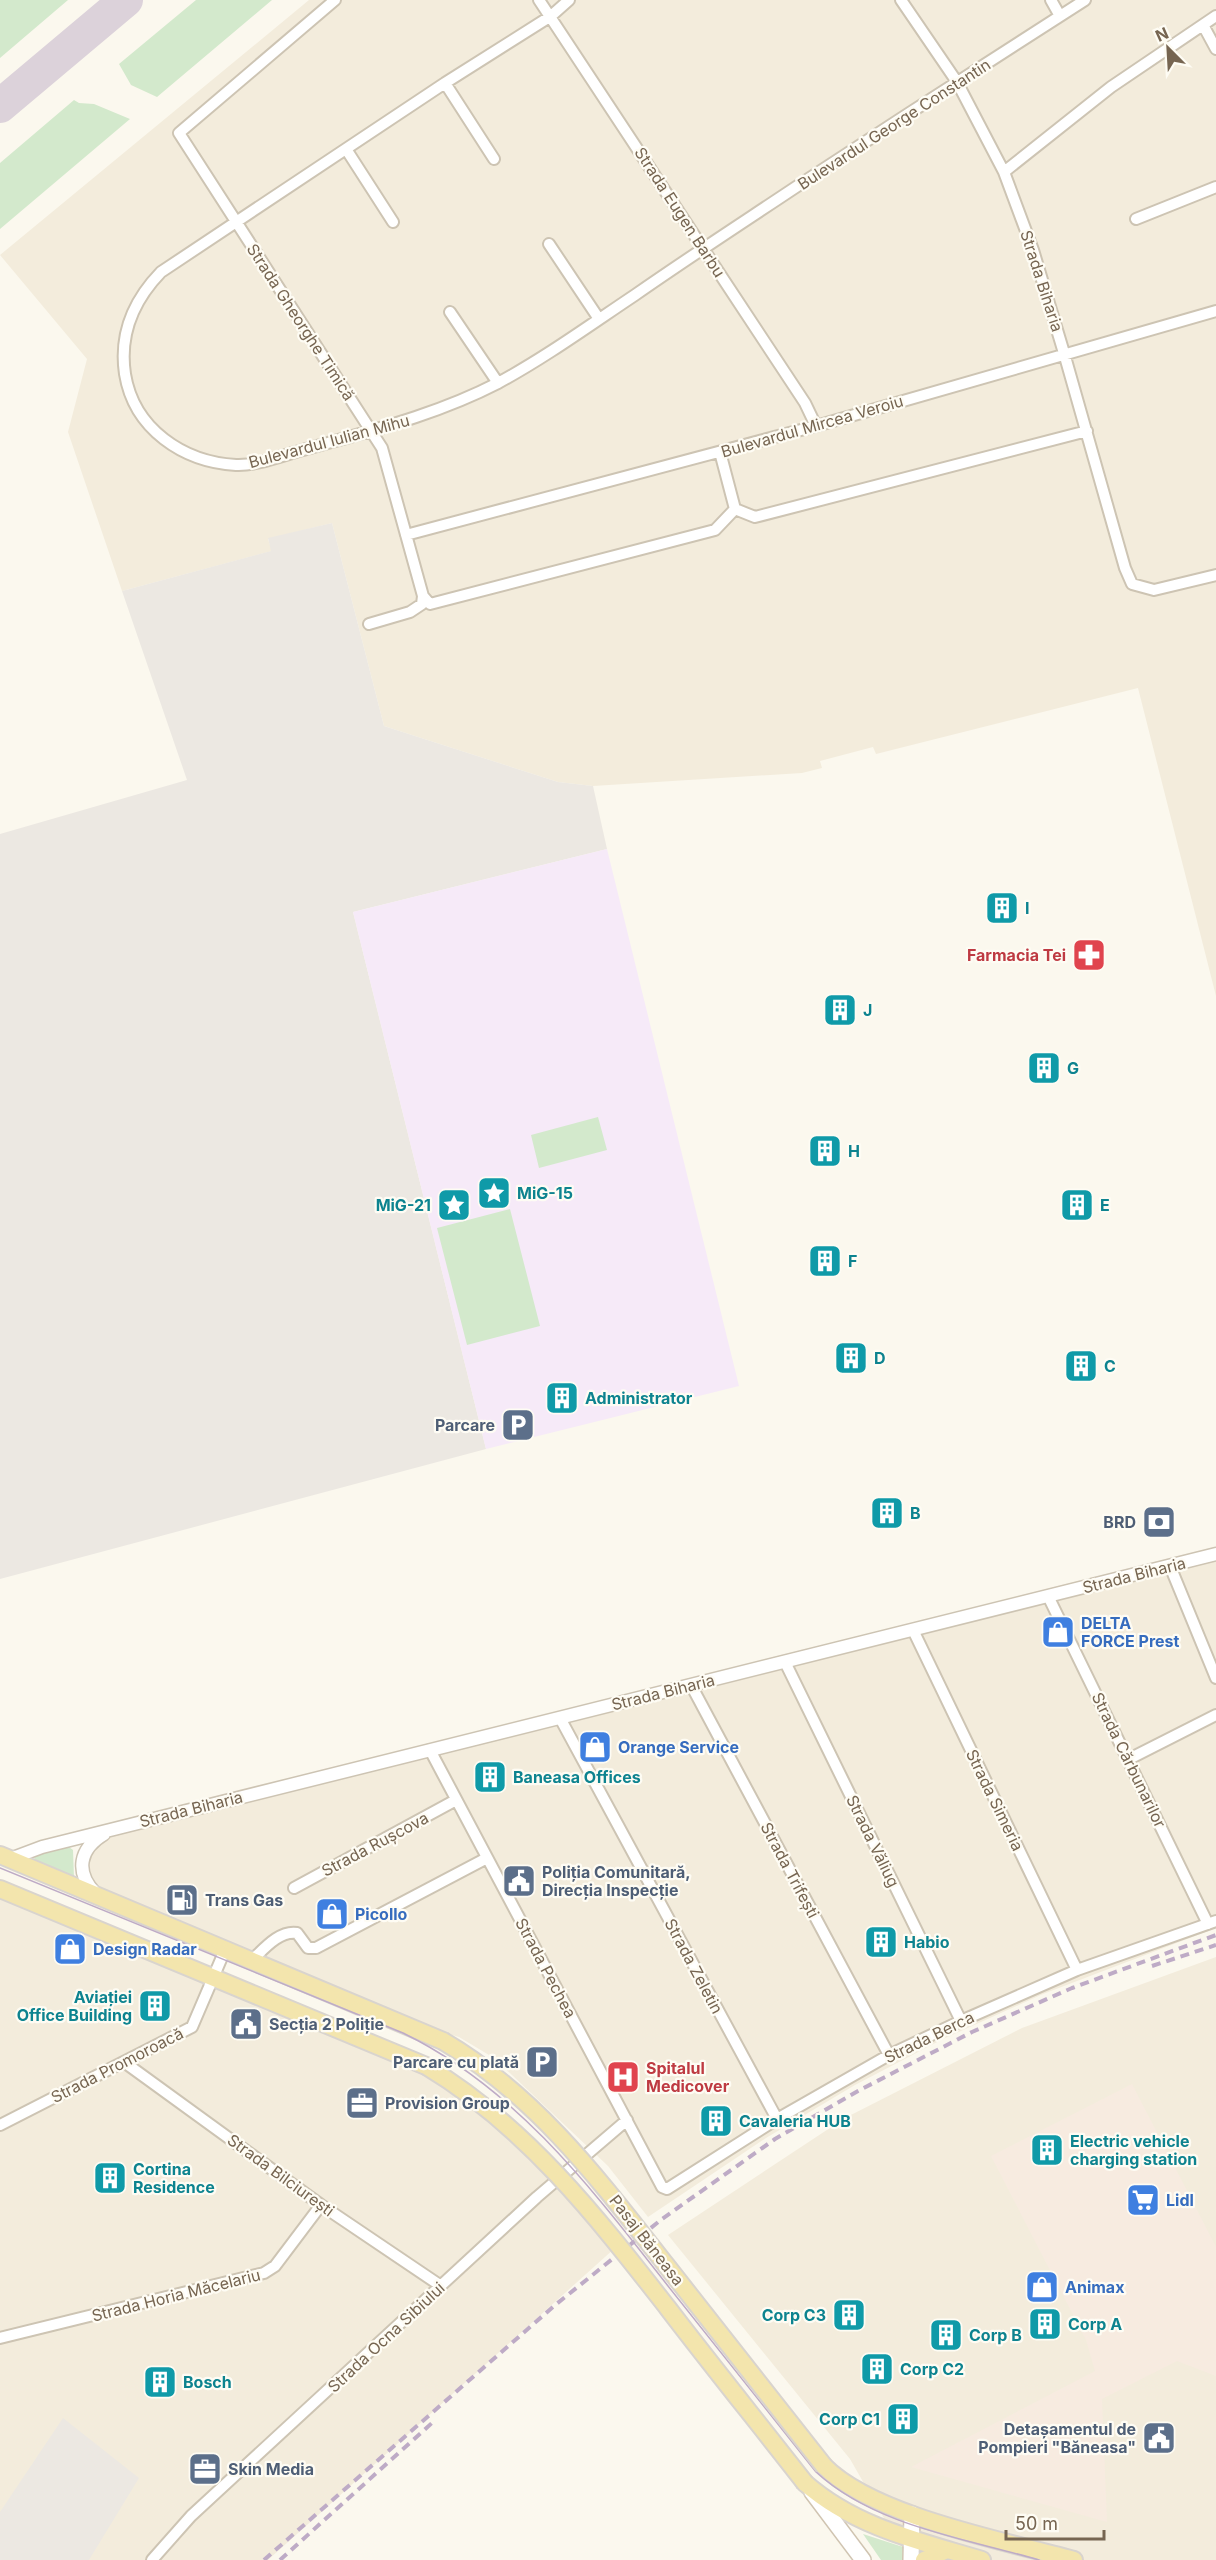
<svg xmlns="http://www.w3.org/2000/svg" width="1216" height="2560" font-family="Inter,sans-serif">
<rect width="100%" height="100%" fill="#fbf8ee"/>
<!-- residential -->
<path fill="#f3ecdc" d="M309,0H1216V996L1138,688L876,754L873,747L820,761L822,768L802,773L593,786L558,782L384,726L332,523L268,539L272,551L122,591L68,432L87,359L0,255Z
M1216,1554V1928L1043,1994L941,2040L855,2085L766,2138L648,2217L608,2166L494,2058L459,2037L384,2015L87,1885L82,1869L96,1838Z
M0,1893L406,2063L445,2086L512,2138L615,2248L268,2560H0Z
M1216,1957V2560H908L850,2459L668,2235L845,2118L1022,2028Z"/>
<!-- commercial -->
<path fill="#f7ebe0" d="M1132,2084L1216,2247V2376L1177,2361L1102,2399L1107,2522L911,2467L1095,2371L1086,2340L991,2156Z"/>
<!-- industrial -->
<path fill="#ece8e2" d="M332,523L384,726L558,782L593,786L607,849L353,912L486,1449L0,1579V834L187,780L122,591L271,551L268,538Z
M63,2418L139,2478L89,2560H0V2512Z"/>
<!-- education -->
<path fill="#f6eaf8" d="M607,849L739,1386L486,1449L353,912Z"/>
<!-- green -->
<path fill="#d3e9cc" d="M0,0H68L0,58Z
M196,0H272L157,97L131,85L119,64Z
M74,100L79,103L94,104L130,119L0,229V163Z
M598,1117L607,1150L539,1168L531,1135Z
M510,1209L540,1326L467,1345L437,1228Z
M69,1847L73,1850L74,1878L34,1860L35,1855Z
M863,2534L903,2547L902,2560H881Z"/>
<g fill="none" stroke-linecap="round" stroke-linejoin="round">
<!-- taxiway -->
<path stroke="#dcd2da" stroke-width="34" d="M0,106L126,0"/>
<!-- minor casing -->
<g stroke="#cdc4b3" stroke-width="14">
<path id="minor" d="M335,0L179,133L382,448L423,596L422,604L410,612L369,624
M539,0L805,403L816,426
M569,0L551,16L445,83L161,272C133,301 119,334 125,374C134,429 183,462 236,465C257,466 283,455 303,450C370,431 436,415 498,383C546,357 590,325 635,295C688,258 742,223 796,187C892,124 988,62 1085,0
M901,0L957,82L1004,172L1033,250L1064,353L1125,568L1132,584L1154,590L1216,575
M1051,0L1060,16
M1203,25L1216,49
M445,83L494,159
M346,149L393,222
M1004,172L1111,87L1216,16
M1136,219L1216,187
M549,244L599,319
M450,312L498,383
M735,509L755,517L1087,431
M406,535L816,426L1216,311
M423,596L430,604L715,530L735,509L720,452
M1170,1566L1216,1678
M1048,1596L1208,1924
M913,1630L1077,1970
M785,1662L961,2021
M691,1685L889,2055
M560,1718L777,2119
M430,1750L662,2187L667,2189L777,2119L889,2055L961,2021L1077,1970L1216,1921
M1129,1759L1216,1715
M294,1888L456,1800
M251,1961C263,1950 279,1930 297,1933L308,1948H316L487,1858
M124,2062L321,2205L441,2286
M0,2125L192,2027L225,1950
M0,2338L264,2273L275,2266L321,2205
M152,2560L191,2516L537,2197L627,2120"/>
</g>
<!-- tertiary casing -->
<g stroke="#cdc4b3" stroke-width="15">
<path id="tertiary" d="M10,1859L42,1847L1216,1554
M95,1893C75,1872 79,1849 104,1834"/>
</g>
<!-- secondary casing -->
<g stroke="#d0c4b1" stroke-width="18">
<path id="secondary" d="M812,2492L863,2560
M911,2560L912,2514"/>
</g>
<!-- primary casing -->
<g stroke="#d9d4ce" stroke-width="20">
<path id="primary" d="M0,1855L443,2041
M0,1889L426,2066
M824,2466C873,2516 1005,2541 1074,2560
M805,2483C855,2527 919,2541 982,2560
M924,2560L947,2550"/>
</g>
<!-- minor -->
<use href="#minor" stroke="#fff" stroke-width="10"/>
<!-- tertiary -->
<use href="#tertiary" stroke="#fff" stroke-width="12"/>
<!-- secondary -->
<use href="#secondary" stroke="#fff" stroke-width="15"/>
<!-- primary -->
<use href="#primary" stroke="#f3e5ad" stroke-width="16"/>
<!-- tram -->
<path stroke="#beabc6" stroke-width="1.5" d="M0,1868L403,2033C516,2088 592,2189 668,2286C717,2348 766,2410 816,2472C875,2526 964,2538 1039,2560"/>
<!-- rail -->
<path stroke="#beabc6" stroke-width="4" stroke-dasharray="9 6" stroke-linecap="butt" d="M1152,1966L1216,1945
M264,2560L554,2306L662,2219L775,2139L858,2091L972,2032L1072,1988L1216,1935
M280,2560L433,2422"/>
<!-- primary-bridge casing -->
<g stroke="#d9d4ce" stroke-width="20" stroke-linecap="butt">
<path id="primary-bridge" d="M443,2041C537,2096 600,2181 666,2265C719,2332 772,2399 824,2466
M426,2066C526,2126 596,2216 667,2307C712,2366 759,2424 805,2483"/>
</g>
<!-- primary-bridge -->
<use href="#primary-bridge" stroke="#f3e5ad" stroke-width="16"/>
</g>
<!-- icons -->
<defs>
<g id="building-square" transform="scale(1.725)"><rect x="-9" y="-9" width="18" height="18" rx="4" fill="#0f9aa8" stroke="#fefcf4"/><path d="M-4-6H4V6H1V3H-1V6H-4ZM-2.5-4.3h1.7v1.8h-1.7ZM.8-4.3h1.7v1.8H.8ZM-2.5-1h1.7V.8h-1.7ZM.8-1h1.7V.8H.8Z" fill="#fff"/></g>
<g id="pharmacy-square" transform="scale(1.725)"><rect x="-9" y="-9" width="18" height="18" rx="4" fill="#e0444e" stroke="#fefcf4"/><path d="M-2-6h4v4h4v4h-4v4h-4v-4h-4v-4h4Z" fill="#fff"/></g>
<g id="sight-square" transform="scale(1.725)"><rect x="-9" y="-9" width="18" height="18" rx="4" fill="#0f9aa8" stroke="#fefcf4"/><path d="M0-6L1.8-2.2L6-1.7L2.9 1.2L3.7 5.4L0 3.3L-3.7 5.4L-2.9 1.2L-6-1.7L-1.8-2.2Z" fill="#fff"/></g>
<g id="parking-square" transform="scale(1.725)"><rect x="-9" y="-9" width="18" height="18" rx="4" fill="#5c6f8a" stroke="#fefcf4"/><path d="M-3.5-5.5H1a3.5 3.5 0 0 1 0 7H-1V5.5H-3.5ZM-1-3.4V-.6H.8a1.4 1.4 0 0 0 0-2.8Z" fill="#fff"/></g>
<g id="bank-square" transform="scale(1.725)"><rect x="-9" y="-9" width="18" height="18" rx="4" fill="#5c6f8a" stroke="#fefcf4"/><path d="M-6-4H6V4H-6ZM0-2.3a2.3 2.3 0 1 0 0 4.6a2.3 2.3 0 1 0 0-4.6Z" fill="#fff"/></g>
<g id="shop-square" transform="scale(1.725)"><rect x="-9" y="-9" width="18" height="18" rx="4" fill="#3f7fe0" stroke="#fefcf4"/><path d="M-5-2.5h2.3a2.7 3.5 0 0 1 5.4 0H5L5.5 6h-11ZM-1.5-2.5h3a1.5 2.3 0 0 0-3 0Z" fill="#fff"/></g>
<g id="civic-square" transform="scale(1.725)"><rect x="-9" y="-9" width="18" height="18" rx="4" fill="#5c6f8a" stroke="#fefcf4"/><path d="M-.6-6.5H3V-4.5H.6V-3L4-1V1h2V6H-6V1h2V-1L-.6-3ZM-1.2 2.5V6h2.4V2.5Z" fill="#fff"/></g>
<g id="fuel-square" transform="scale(1.725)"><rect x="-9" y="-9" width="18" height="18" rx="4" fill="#5c6f8a" stroke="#fefcf4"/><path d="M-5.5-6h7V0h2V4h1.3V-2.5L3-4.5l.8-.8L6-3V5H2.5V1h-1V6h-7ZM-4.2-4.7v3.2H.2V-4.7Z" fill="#fff"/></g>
<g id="hospital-square" transform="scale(1.725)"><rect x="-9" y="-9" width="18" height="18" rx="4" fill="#e0444e" stroke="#fefcf4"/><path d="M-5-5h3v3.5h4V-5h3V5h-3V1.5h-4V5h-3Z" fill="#fff"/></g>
<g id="office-square" transform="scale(1.725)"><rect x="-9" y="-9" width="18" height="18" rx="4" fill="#5c6f8a" stroke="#fefcf4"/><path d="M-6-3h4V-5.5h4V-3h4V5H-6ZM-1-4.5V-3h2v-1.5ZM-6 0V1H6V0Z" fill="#fff"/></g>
<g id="supermarket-square" transform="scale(1.725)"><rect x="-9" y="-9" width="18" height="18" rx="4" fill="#3f7fe0" stroke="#fefcf4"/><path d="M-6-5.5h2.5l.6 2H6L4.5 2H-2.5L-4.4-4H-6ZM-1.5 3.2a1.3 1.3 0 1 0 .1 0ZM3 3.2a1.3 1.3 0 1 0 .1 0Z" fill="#fff"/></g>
</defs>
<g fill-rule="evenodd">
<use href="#building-square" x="1002" y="908"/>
<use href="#pharmacy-square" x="1089" y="955"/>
<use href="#building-square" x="840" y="1010"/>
<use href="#building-square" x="1044" y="1068"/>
<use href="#building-square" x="825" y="1151"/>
<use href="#sight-square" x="494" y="1193"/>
<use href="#sight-square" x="454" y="1205"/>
<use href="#building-square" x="1077" y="1205"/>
<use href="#building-square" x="825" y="1261"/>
<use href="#building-square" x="851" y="1358"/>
<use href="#building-square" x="1081" y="1366"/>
<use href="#building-square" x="562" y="1398"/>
<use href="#parking-square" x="518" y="1425"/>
<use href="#building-square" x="887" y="1513"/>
<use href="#bank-square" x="1159" y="1522"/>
<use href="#shop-square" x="1058" y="1632"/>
<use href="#shop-square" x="595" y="1747"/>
<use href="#building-square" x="490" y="1777"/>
<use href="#civic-square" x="519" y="1881"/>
<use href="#fuel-square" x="182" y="1900"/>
<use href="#shop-square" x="332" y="1914"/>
<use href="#building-square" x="881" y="1942"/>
<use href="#shop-square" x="70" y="1949"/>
<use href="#building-square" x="155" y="2006"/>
<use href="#civic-square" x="246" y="2024"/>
<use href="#parking-square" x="542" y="2062"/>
<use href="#hospital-square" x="623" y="2077"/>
<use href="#office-square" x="362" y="2103"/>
<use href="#building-square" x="716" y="2121"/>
<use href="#building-square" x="1047" y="2150"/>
<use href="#building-square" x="110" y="2178"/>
<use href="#supermarket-square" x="1143" y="2200"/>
<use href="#shop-square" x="1042" y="2287"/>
<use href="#building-square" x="849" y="2315"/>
<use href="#building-square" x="1045" y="2324"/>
<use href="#building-square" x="946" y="2335"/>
<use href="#building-square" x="877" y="2369"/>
<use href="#building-square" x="160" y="2382"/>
<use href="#building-square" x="903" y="2419"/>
<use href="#civic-square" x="1159" y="2438"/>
<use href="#office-square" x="205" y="2469"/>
</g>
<g text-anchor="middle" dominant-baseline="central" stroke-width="4.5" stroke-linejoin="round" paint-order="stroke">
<!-- street labels -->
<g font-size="16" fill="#766551" stroke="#fefcf4">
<text transform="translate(894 124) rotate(-33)">Bulevardul George Constantin</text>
<text transform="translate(680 212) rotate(57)">Strada Eugen Barbu</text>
<text transform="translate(1042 281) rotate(72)">Strada Biharia</text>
<text transform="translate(301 322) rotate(57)">Strada Gheorghe Timică</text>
<text transform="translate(812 426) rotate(-16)">Bulevardul Mircea Veroiu</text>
<text transform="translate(329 441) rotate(-15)">Bulevardul Iulian Mihu</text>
<text transform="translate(1134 1575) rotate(-14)">Strada Biharia</text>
<text transform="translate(663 1692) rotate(-14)">Strada Biharia</text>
<text transform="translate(1129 1760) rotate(64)">Strada Cărbunarilor</text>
<text transform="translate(995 1800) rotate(64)">Strada Simeria</text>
<text transform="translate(191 1809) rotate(-14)">Strada Biharia</text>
<text transform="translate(873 1841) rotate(64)">Strada Văliug</text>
<text transform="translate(375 1844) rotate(-28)">Strada Rușcova</text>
<text transform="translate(790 1870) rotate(62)">Strada Trifești</text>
<text transform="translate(694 1966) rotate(62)">Strada Zeletin</text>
<text transform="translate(546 1968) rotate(62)">Strada Pechea</text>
<text transform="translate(929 2037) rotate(-26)">Strada Berca</text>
<text transform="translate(117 2065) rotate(-27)">Strada Promoroacă</text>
<text transform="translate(281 2175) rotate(36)">Strada Bilciurești</text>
<text transform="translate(647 2240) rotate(52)">Pasaj Băneasa</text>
<text transform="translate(176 2295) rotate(-14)">Strada Horia Măcelariu</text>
<text transform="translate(386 2337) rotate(-43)">Strada Ocna Sibiului</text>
</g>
<!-- culture labels -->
<g font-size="16" font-weight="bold" fill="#0d838f" stroke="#fefcf4" text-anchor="start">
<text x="1025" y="908">I</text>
<text x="863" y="1010">J</text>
<text x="1067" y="1068">G</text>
<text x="848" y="1151">H</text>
<text x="517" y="1193">MiG-15</text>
<text x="431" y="1205" text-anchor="end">MiG-21</text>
<text x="1100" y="1205">E</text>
<text x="848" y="1261">F</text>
<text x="874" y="1358">D</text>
<text x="1104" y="1366">C</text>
<text x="585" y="1398">Administrator</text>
<text x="910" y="1513">B</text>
<text x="513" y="1777">Baneasa Offices</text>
<text x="904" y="1942">Habio</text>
<text x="132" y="1997" text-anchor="end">Aviației<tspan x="132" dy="18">Office Building</tspan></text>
<text x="739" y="2121">Cavaleria HUB</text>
<text x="1070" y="2141">Electric vehicle<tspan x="1070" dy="18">charging station</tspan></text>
<text x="133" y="2169">Cortina<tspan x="133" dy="18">Residence</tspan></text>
<text x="826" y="2315" text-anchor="end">Corp C3</text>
<text x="1068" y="2324">Corp A</text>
<text x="969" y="2335">Corp B</text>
<text x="900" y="2369">Corp C2</text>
<text x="183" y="2382">Bosch</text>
<text x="880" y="2419" text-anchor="end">Corp C1</text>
</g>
<!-- health labels -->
<g font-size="16" font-weight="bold" fill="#be3a42" stroke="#fefcf4" text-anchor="end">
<text x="1066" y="955">Farmacia Tei</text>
<text x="646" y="2068" text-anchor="start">Spitalul<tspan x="646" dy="18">Medicover</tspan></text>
</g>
<!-- service labels -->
<g font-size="16" font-weight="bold" fill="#4e5e75" stroke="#fefcf4" text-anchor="start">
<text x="495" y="1425" text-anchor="end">Parcare</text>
<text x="1136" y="1522" text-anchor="end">BRD</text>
<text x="542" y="1872">Poliția Comunitară,<tspan x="542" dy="18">Direcția Inspecție</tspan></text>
<text x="205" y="1900">Trans Gas</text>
<text x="269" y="2024">Secția 2 Poliție</text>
<text x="519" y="2062" text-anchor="end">Parcare cu plată</text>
<text x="385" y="2103">Provision Group</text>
<text x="1136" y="2429" text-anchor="end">Detașamentul de<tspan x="1136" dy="18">Pompieri "Băneasa"</tspan></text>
<text x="228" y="2469">Skin Media</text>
</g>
<!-- shop labels -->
<g font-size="16" font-weight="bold" fill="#366cbe" stroke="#fefcf4" text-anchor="start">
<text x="1081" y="1623">DELTA<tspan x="1081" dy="18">FORCE Prest</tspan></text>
<text x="618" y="1747">Orange Service</text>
<text x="355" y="1914">Picollo</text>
<text x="93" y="1949">Design Radar</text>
<text x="1166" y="2200">Lidl</text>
<text x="1065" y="2287">Animax</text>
</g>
</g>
<!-- north arrow -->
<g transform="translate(1168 48) rotate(336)" stroke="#fefcf4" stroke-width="4.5" paint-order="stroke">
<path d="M0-4.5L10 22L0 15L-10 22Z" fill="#766551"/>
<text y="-9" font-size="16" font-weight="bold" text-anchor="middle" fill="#766551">N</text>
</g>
<!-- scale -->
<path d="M1006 2530v9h98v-9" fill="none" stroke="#766551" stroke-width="3"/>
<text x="1015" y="2530" font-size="18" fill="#766551" stroke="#fefcf4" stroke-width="4.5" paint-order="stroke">50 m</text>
</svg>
